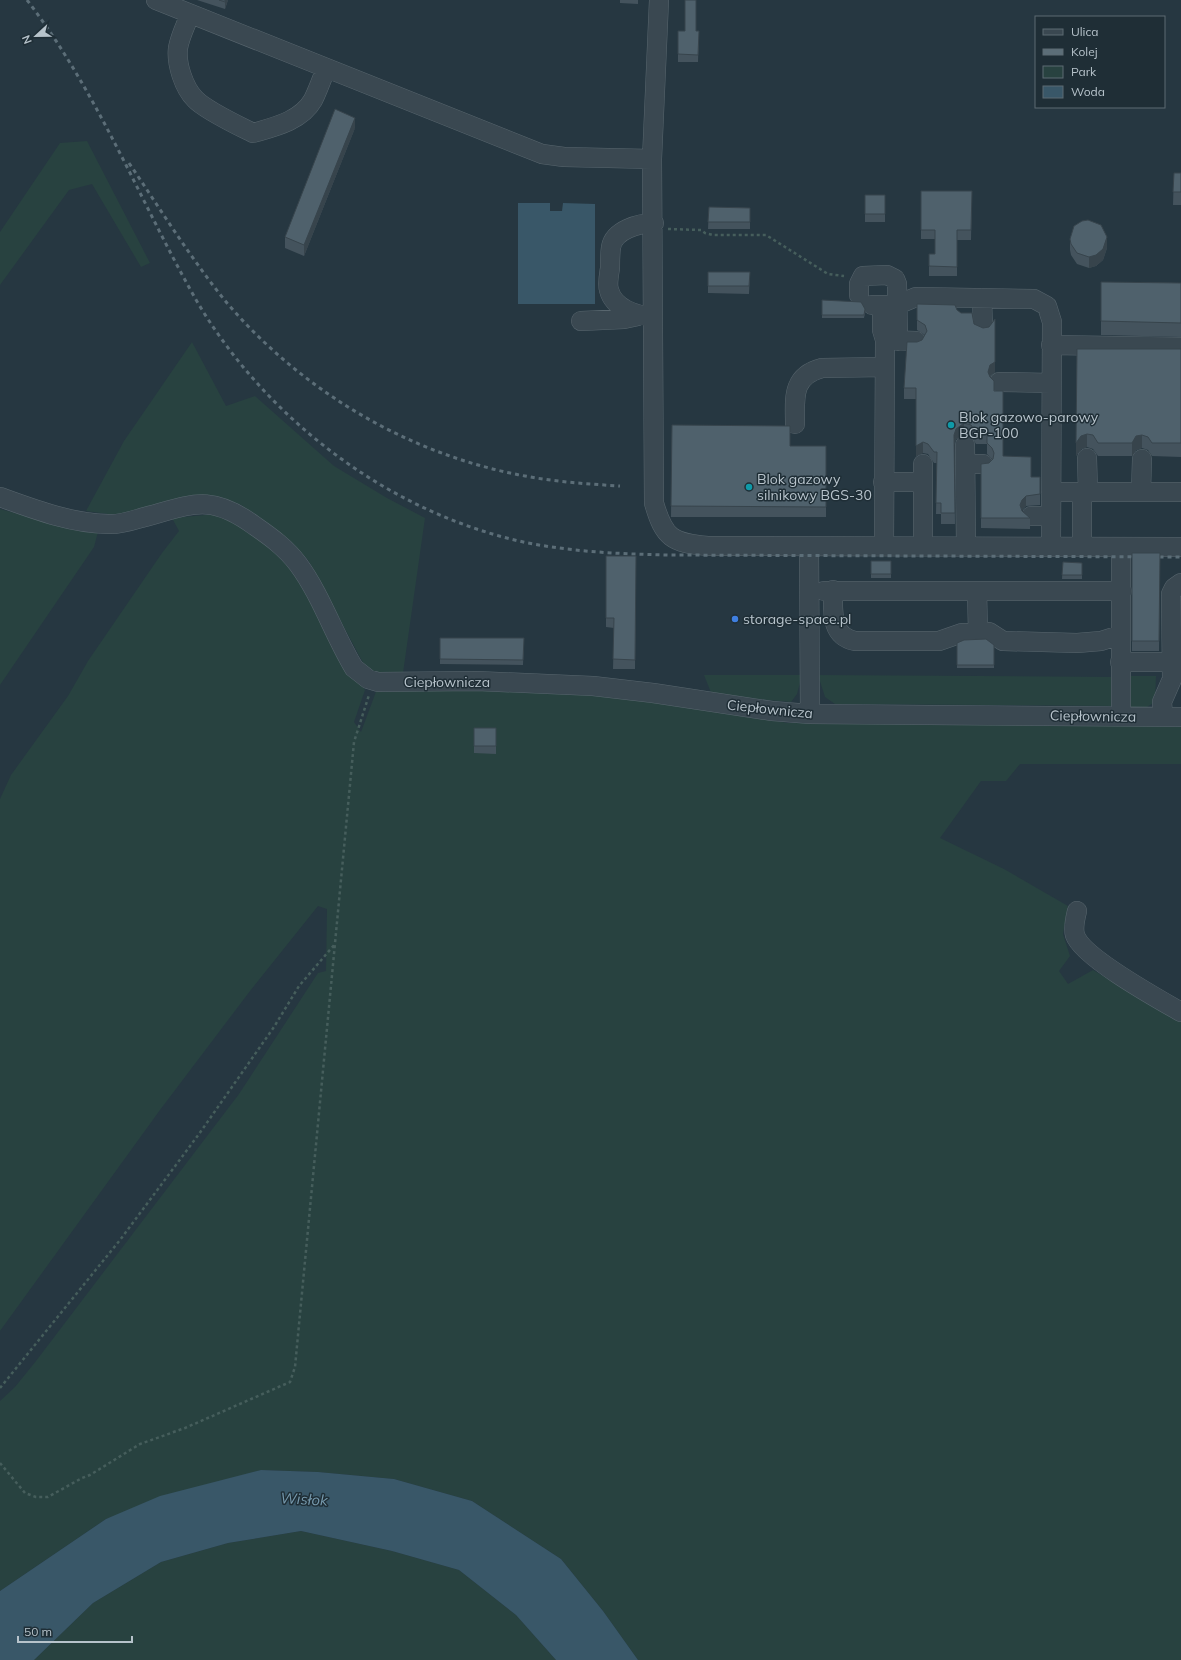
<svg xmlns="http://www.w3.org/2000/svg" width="1181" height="1660" font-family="Mulish,sans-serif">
<rect width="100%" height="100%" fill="#263741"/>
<!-- green -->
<path fill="#284240" d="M87,141L150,263L141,267L92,184L69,190L0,285V232L60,143Z
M192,342L226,406L255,396L334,466L387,498L425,518L403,673L368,672L308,560L288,539L241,505L219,499L115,515L86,511L124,441Z
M0,509L73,529L98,532L94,547L0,685Z
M217,514L245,529L286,557L365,690L354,722L361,732L377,689L553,690L730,712L787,723L1181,724V764H1020L1006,781H981L940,838L1004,869L1068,906L1063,934L1070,956L1059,971L1068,984L1093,970L1181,1022V1660H638L603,1611L561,1559L472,1501L394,1479L318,1472L261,1470L106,1519L0,1591V1401L15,1387L36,1361L239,1094L318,973L326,971L327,909L318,906L250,991L160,1110L0,1331V799L11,775L68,696L88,661L162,553L179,531L172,518Z
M704,675H802L797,694L791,702L712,695Z
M818,675L1112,677V706L835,704L825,697Z
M1131,676H1156L1155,702L1147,707L1129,708L1128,682Z
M301,1531L392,1551L459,1570L516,1615L556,1660H34L93,1603L161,1562L228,1543Z"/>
<!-- water -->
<path fill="#395768" d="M518,203H550V211H562L563,203L595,204V304H518Z
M261,1470L318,1472L394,1479L472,1501L561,1559L603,1611L638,1660H556L516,1615L459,1570L392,1551L301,1531L228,1543L161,1562L93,1603L34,1660H0V1591L106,1519L160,1496Z"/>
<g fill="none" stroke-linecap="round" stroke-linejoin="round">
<!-- minor casing -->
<g stroke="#58666e" stroke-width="20">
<path id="minor" d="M156,0L542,154L564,157L652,159
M659,0L652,159L654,503C664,538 672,543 708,546L1181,547
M190,14C186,25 180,36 178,48C176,64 184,88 195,99C205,110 239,126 253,133C274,127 301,121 313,100C318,90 322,79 326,68
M859,295V284L863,276L887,275L895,279L897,284L898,341
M982,298L983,328
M872,305H897L916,297L1034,299L1047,306L1052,322L1051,546
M882,305V330L885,340L884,546
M653,316C637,316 614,309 609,290C607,284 609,275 610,268C610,261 610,254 611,247C614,230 639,223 654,223
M581,321L624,319L638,316
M886,340L916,341
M1051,345L1181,347
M999,382L1051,383
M795,424C795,399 791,376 822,368L884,367
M965,445L966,546
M1087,458L1088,492
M923,464V546
M965,464H983
M883,482H923
M1051,492H1181
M1082,492V546
M1141,492L1142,459
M0,497C36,510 70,523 108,524C119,525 131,521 141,518C191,505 209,492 255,526C271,537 286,548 298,564C321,595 334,635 354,668L368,679L378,682L477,681L593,686L653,693L772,711L810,714L1181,717
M1031,516H1051
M809,546L810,714
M833,590C833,611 830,636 855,641H939L962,633L989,632L1003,641L1077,643L1101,641L1120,635
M824,591H1122
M977,591L978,632
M1120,662H1181
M1163,716L1162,702L1172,679L1171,594L1174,588L1181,583
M1121,717V547
M1077,911C1075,919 1073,928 1075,935C1082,957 1160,1000 1181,1012"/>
</g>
<!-- path -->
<path stroke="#465e5c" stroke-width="2.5" stroke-dasharray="3 3" stroke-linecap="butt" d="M668,229L701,230L705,233L713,235H766L828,274L844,276
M0,1388L120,1240L199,1134L274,1027L299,986L335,944
M0,1463L25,1493L36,1497H48L82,1478L90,1475L140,1444L185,1428L290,1382L295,1367L354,742L369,695"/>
<!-- minor -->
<use href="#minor" stroke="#3a4851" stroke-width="19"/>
<!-- rail -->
<path stroke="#5c6e78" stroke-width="3" stroke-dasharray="4 4" stroke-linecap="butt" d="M27,0C97,91 139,199 195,298C265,419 390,514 528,543C575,552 621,554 669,555L1181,557
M129,163C161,210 191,259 227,303C303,392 410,455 525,476C556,482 588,484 620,486"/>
</g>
<!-- wall -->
<path fill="#44535d" d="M197,0H228L225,9Z
M620,0H638V4L620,3Z
M678,31H699L698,62H678Z
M355,128L304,256L285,248V237Z
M1174,173H1181V205H1173Z
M921,191H972L971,240H957V276H929V254H935V239H921Z
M865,195H885V222H865Z
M709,207L750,208V229H708Z
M1070,239L1107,248L1103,260L1096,266L1089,268L1077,264L1071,255L1070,250Z
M708,272H750L749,294L708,293Z
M1101,282L1181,283V337L1101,335Z
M822,300L865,313L864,318H822Z
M917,304L957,310L974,324L995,372L990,377L994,391L1003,456L1031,477H1040V505L1026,506L1022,510V511L1030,518V529L981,528V464L989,463L992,459L987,454V444H976L971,436L964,434L956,439L954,445L955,524H941V514H936L937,463H934L928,454L923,453L916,456V399H904V388L917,342L922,340L925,335L917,330Z
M1077,349H1181V457L1152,456L1148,450L1142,448L1136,450L1132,456H1098L1093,449L1087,447L1081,449L1076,456Z
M672,425L790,446H826V517H671Z
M1132,553H1160L1159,651H1132Z
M606,556H636L635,669H613L614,628L606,627Z
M871,561H891V578H871Z
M1063,562L1082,563V579H1062Z
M440,638H524L523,665L440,664Z
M957,643L994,645V668H957Z
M474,728H496V754L474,753Z"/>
<!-- shaded-wall -->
<path fill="#37444c" d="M225,0H228L225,9Z
M355,118V128L304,256V245Z
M1107,237V248L1103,260L1096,266L1089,268V257Z
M995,319V372L990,376L988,382V372Z
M964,423V434L956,439L954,445V435L956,429Z
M1087,434V447L1081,449L1076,456V443L1081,436Z
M1142,435V448L1136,450L1132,456V443L1136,436Z
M923,442V453L916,456V446Z
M1026,496V506L1022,510L1020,505L1022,500Z"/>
<!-- building -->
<path fill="#4f616c" stroke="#37444c" d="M219,0H225V2Z
M685,0H696V31H699L698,55L678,54V31H685Z
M335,109L355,118L304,245L285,237Z
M1174,173H1181V192H1173Z
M921,191H972L971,230H957V267L929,266V254H935V230H921Z
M865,195H885V214H865Z
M709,207L750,208V222H708Z
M1088,220L1101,225L1107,237L1103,249L1096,255L1089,257L1077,253L1071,244L1070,239L1074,226L1082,221Z
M708,272H750L749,286H708Z
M1101,282L1181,283V323L1101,321Z
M822,300L861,302L865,309L864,315H822Z
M917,304L955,305L957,310L961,313H972L974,324L983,328L989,327L995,319V362L990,365L988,372L990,377L994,381V391H1003V456L1031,457V477H1040V494L1026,496L1022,500L1020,505L1022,511L1030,518H981V464L989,463L993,459L994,453L992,448L987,443V433H976L971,425L964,423L956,429L954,435L955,513H941V503H936L937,452H934L928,444L923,442L916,446V388H904L907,342H917L922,340L927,331L925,325L917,320Z
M1077,349H1181V443H1152L1148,437L1142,435L1136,436L1132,443H1098L1093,435L1087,434L1081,436L1076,443Z
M672,425L790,426V446H826V507L671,506Z
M1132,553H1160L1159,641H1132Z
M606,556H636L635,660L613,659L614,618H606Z
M871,561H891V574H871Z
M1063,562L1082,563V575H1062Z
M440,638H524L523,660L440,659Z
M986,639L994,645V665H957V643L964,640Z
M474,728H496V746H474Z"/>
<!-- markers -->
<g fill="#0f9aa8" stroke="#1f2e36" stroke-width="1.5">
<circle cx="951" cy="425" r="4"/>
<circle cx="749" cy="487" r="4"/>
</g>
<circle fill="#3f7fe0" stroke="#1f2e36" stroke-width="1.5" cx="735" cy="619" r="4"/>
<g text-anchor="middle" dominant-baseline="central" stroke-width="3" stroke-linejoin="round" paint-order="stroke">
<!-- poi labels -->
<g font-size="14" fill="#b7c3cb" stroke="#1f2e36" text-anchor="start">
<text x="959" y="417">Blok gazowo-parowy<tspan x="959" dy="16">BGP-100</tspan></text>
<text x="757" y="479">Blok gazowy<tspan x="757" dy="16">silnikowy BGS-30</tspan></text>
<text x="743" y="619">storage-space.pl</text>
</g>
<!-- street labels -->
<g font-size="14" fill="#b7c3cb" stroke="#1f2e36">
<text x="447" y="682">Ciepłownicza</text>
<text transform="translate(770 709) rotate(6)">Ciepłownicza</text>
<text transform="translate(1093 716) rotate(1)">Ciepłownicza</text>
</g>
<!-- water labels -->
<g font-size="15" font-style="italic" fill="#779aae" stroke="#1f2e36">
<text transform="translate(304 1499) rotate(3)">Wisłok</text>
</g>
</g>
<!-- legend -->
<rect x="1035" y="16" width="130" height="92" fill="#1f2e36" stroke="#5c6a72"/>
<rect x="1043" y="29" width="20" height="6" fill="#3a4851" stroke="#5c6a72"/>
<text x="1071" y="36" font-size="12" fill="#b7c3cb">Ulica</text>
<rect x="1043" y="49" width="20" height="6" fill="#5c6e78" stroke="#5c6a72"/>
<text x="1071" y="56" font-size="12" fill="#b7c3cb">Kolej</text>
<rect x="1043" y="66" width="20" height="12" fill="#284240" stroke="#5c6a72"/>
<text x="1071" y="76" font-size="12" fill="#b7c3cb">Park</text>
<rect x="1043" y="86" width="20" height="12" fill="#395768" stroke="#5c6a72"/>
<text x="1071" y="96" font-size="12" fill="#b7c3cb">Woda</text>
<!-- north arrow -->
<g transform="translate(36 36) rotate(248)" stroke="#1f2e36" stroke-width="3" paint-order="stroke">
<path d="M0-3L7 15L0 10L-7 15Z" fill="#b7c3cb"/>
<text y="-6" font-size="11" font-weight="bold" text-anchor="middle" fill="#b7c3cb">N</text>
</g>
<!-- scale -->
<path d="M18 1636v6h114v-6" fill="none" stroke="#b7c3cb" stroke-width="2"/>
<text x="24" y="1636" font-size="12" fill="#b7c3cb" stroke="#1f2e36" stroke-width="3" paint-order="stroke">50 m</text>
</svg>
